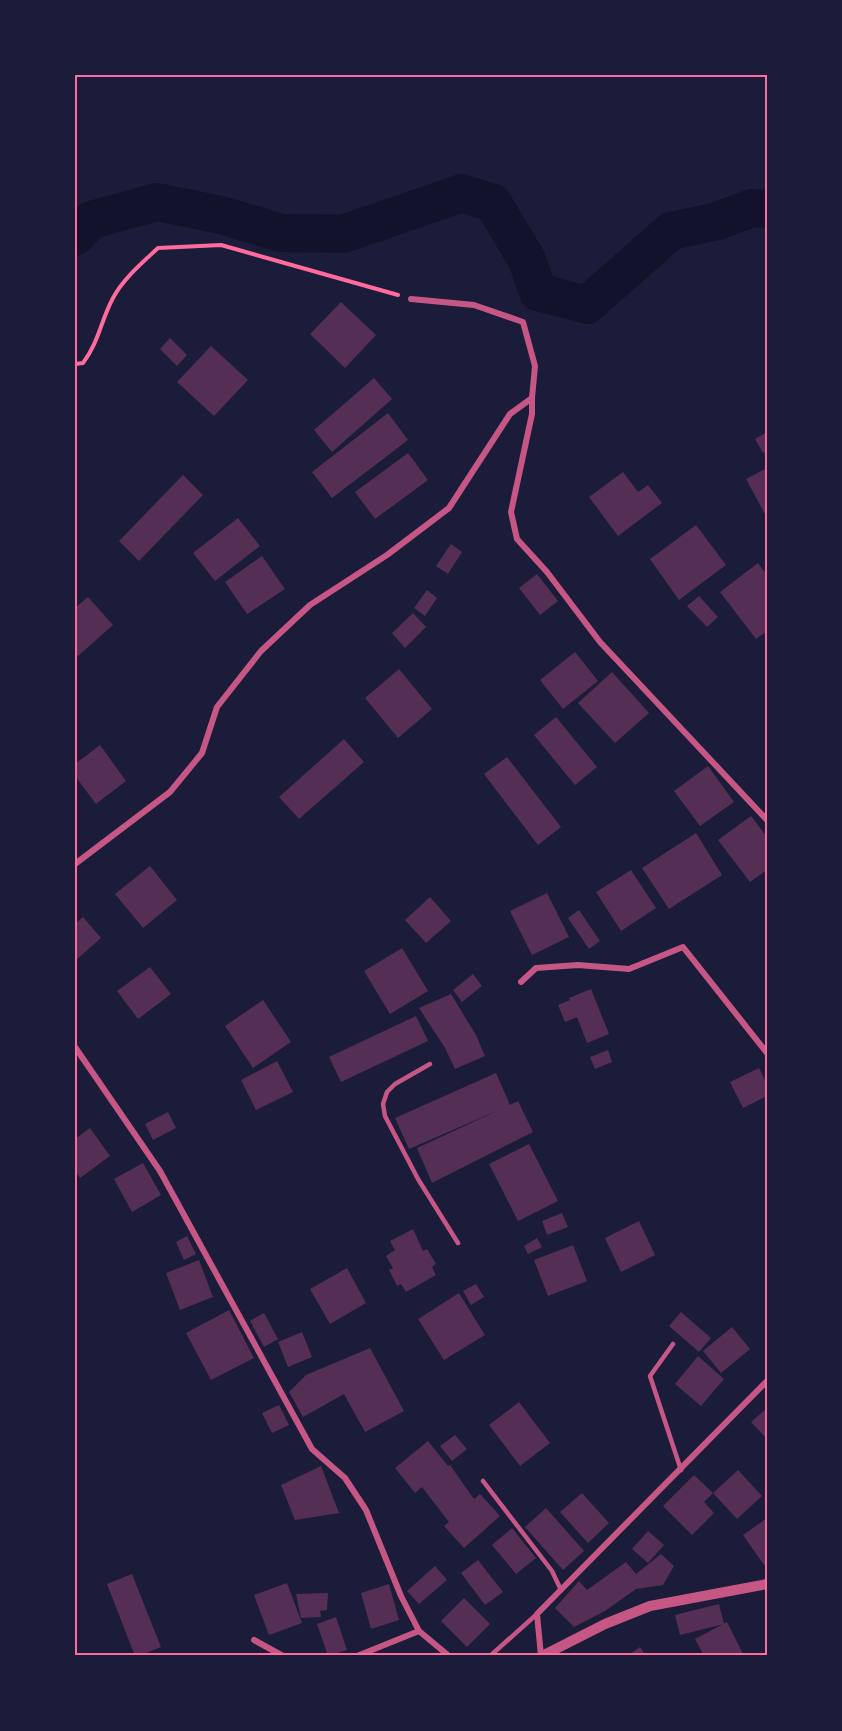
<svg xmlns="http://www.w3.org/2000/svg" width="842" height="1731" font-family="'IBM Plex Sans',sans-serif">
<rect width="100%" height="100%" fill="#1b1b3a"/>
<g fill="none" stroke-linecap="round" stroke-linejoin="round">
<!-- river -->
<path stroke="#12122b" stroke-width="38" d="M75,237L91,220L157,202L221,215L281,233L343,234L462,193L493,203L527,260L538,292L587,305L671,231L718,221L752,208L767,209"/>
</g>
<!-- building -->
<path fill="#542f53" d="M341,302L376,335L345,368L310,334Z
M170,338L187,355L177,366L160,349Z
M211,346L248,380L214,416L177,382Z
M374,378L392,399L332,452L314,430Z
M388,413L408,440L332,498L312,472Z
M767,432V451L763,453L755,439Z
M408,453L428,480L375,519L355,492Z
M767,468V518L746,479Z
M623,472L638,492L648,485L662,503L618,536L589,497Z
M183,475L203,495L139,561L119,541Z
M238,518L260,546L215,581L193,553Z
M696,525L726,565L679,600L650,559Z
M451,544L462,552L448,574L436,566Z
M262,556L285,589L247,614L225,582Z
M758,563L767,575V631L756,639L720,592Z
M537,574L558,601L540,615L519,588Z
M427,590L437,598L425,616L414,608Z
M699,596L718,617L707,627L687,606Z
M88,597L113,625L78,656L75,653V608Z
M413,613L426,627L405,648L392,633Z
M575,652L598,681L563,709L540,680Z
M399,669L432,709L398,738L365,698Z
M612,672L649,713L615,743L578,703Z
M556,717L597,767L575,785L534,735Z
M344,739L364,762L299,819L279,797Z
M100,745L126,781L96,804L75,776V764Z
M507,757L561,827L538,845L484,774Z
M708,766L734,802L700,826L674,791Z
M751,816L767,837V870L750,882L718,840Z
M696,833L722,875L669,909L642,868Z
M150,866L177,900L143,928L115,894Z
M631,870L656,908L621,931L596,892Z
M547,893L569,937L532,955L510,911Z
M430,897L451,921L426,943L405,920Z
M579,910L600,941L589,949L568,918Z
M83,917L101,938L75,961V924Z
M402,948L428,991L390,1014L364,971Z
M150,967L171,994L138,1019L117,991Z
M473,974L482,986L462,1002L453,990Z
M591,989L609,1034L587,1043L577,1017L565,1022L558,1005L570,1000L569,998Z
M451,994L476,1035L485,1056L455,1069L445,1048L419,1008Z
M263,1000L291,1042L253,1068L225,1026Z
M416,1016L428,1041L341,1082L329,1057Z
M608,1050L612,1062L595,1069L590,1057Z
M277,1061L293,1092L256,1110L241,1080Z
M759,1068L767,1084V1096L743,1108L730,1082Z
M496,1073L510,1105L518,1101L533,1132L432,1183L417,1148L501,1109L409,1149L395,1118Z
M168,1112L176,1128L153,1140L145,1124Z
M90,1128L110,1156L80,1178L75,1170V1139Z
M529,1144L558,1201L518,1221L489,1164Z
M143,1163L161,1195L132,1212L114,1179Z
M562,1213L568,1227L547,1235L542,1221Z
M639,1221L655,1255L621,1272L605,1238Z
M413,1229L423,1251L427,1249L436,1264L432,1267L436,1275L406,1292L401,1284L397,1286L389,1270L393,1268L386,1256L395,1250L390,1241Z
M187,1236L196,1254L184,1260L176,1242Z
M537,1238L542,1247L528,1254L524,1246Z
M573,1245L587,1281L548,1296L534,1260Z
M199,1260L213,1297L180,1310L166,1273Z
M347,1268L366,1303L330,1324L310,1289Z
M476,1284L484,1297L471,1305L463,1291Z
M459,1293L485,1335L444,1360L418,1319Z
M229,1310L254,1358L211,1380L186,1333Z
M681,1312L711,1338L699,1352L669,1326Z
M264,1313L278,1339L264,1347L250,1321Z
M732,1327L750,1349L721,1373L703,1351Z
M302,1332L312,1357L288,1367L278,1342Z
M370,1348L404,1411L365,1432L344,1394L303,1417L289,1392L306,1375Z
M698,1356L724,1379L701,1406L675,1384Z
M519,1402L550,1443L520,1466L489,1425Z
M279,1405L289,1425L272,1433L262,1413Z
M767,1408V1439L751,1422Z
M455,1435L467,1449L452,1461L440,1446Z
M428,1441L448,1466L450,1465L474,1499L480,1494L500,1516L464,1548L444,1526L449,1522L422,1487L415,1493L395,1468Z
M321,1466L339,1513L295,1520L281,1485Z
M738,1470L762,1496L737,1519L713,1493Z
M694,1475L713,1493L704,1502L714,1513L692,1535L663,1506Z
M582,1493L609,1523L588,1543L560,1512Z
M546,1508L584,1551L563,1570L525,1527Z
M767,1518V1563L764,1565L743,1535Z
M512,1528L536,1558L516,1574L492,1545Z
M648,1531L664,1545L648,1563L632,1549Z
M661,1554L674,1566L663,1585L636,1589L605,1611L574,1627L555,1608L579,1581L587,1590L626,1562L636,1574Z
M478,1560L503,1592L485,1605L461,1573Z
M435,1566L447,1580L419,1604L407,1591Z
M132,1574L161,1647L139,1656H135L107,1584Z
M287,1583L302,1623L269,1635L254,1595Z
M389,1584L399,1620L371,1629L361,1593Z
M328,1593L327,1610L320,1611L321,1617L301,1618L296,1594Z
M464,1598L490,1624L467,1647L441,1621Z
M719,1604L724,1624L680,1635L675,1615Z
M336,1617L347,1650L328,1656L317,1624Z
M727,1622L743,1654L740,1656H704L695,1639Z
M640,1647L646,1656H627Z"/>
<g fill="none" stroke-linecap="round" stroke-linejoin="round">
<!-- path -->
<path stroke="#ff6b9d" stroke-width="4" d="M75,364L83,363C99,342 101,320 113,298C123,279 142,263 158,248L221,245L398,295"/>
<!-- service -->
<path stroke="#c65784" stroke-width="4.5" d="M430,1064L395,1084L387,1092L383,1104L385,1116L418,1179L458,1243
M673,1344L650,1376L681,1470
M483,1481L552,1571L561,1590
M490,1656L537,1614"/>
<!-- minor -->
<path stroke="#c65784" stroke-width="6" d="M532,398V414L511,512L517,539L547,572L600,642L767,820
M75,864L170,792L202,753L217,707L261,651L310,605L387,555L449,508L510,414L532,398L535,366L523,322L474,305L411,299
M521,982L536,968L578,965L629,969L683,947L767,1053
M75,1047L160,1171L312,1449L345,1478L366,1510L401,1596L419,1631L449,1656
M254,1640L283,1656
M357,1656L419,1631
M541,1656L537,1614L767,1381"/>
<!-- tertiary -->
<path stroke="#c65784" stroke-width="10" d="M542,1656L605,1624L650,1606L767,1584"/>
</g>
<!-- border -->
<rect width="842" height="1731" fill="none" stroke="#1b1b3a" stroke-width="153"/>
<rect x="76" y="76" width="690" height="1578" fill="none" stroke="#ff6b9d" stroke-width="2"/>
</svg>
